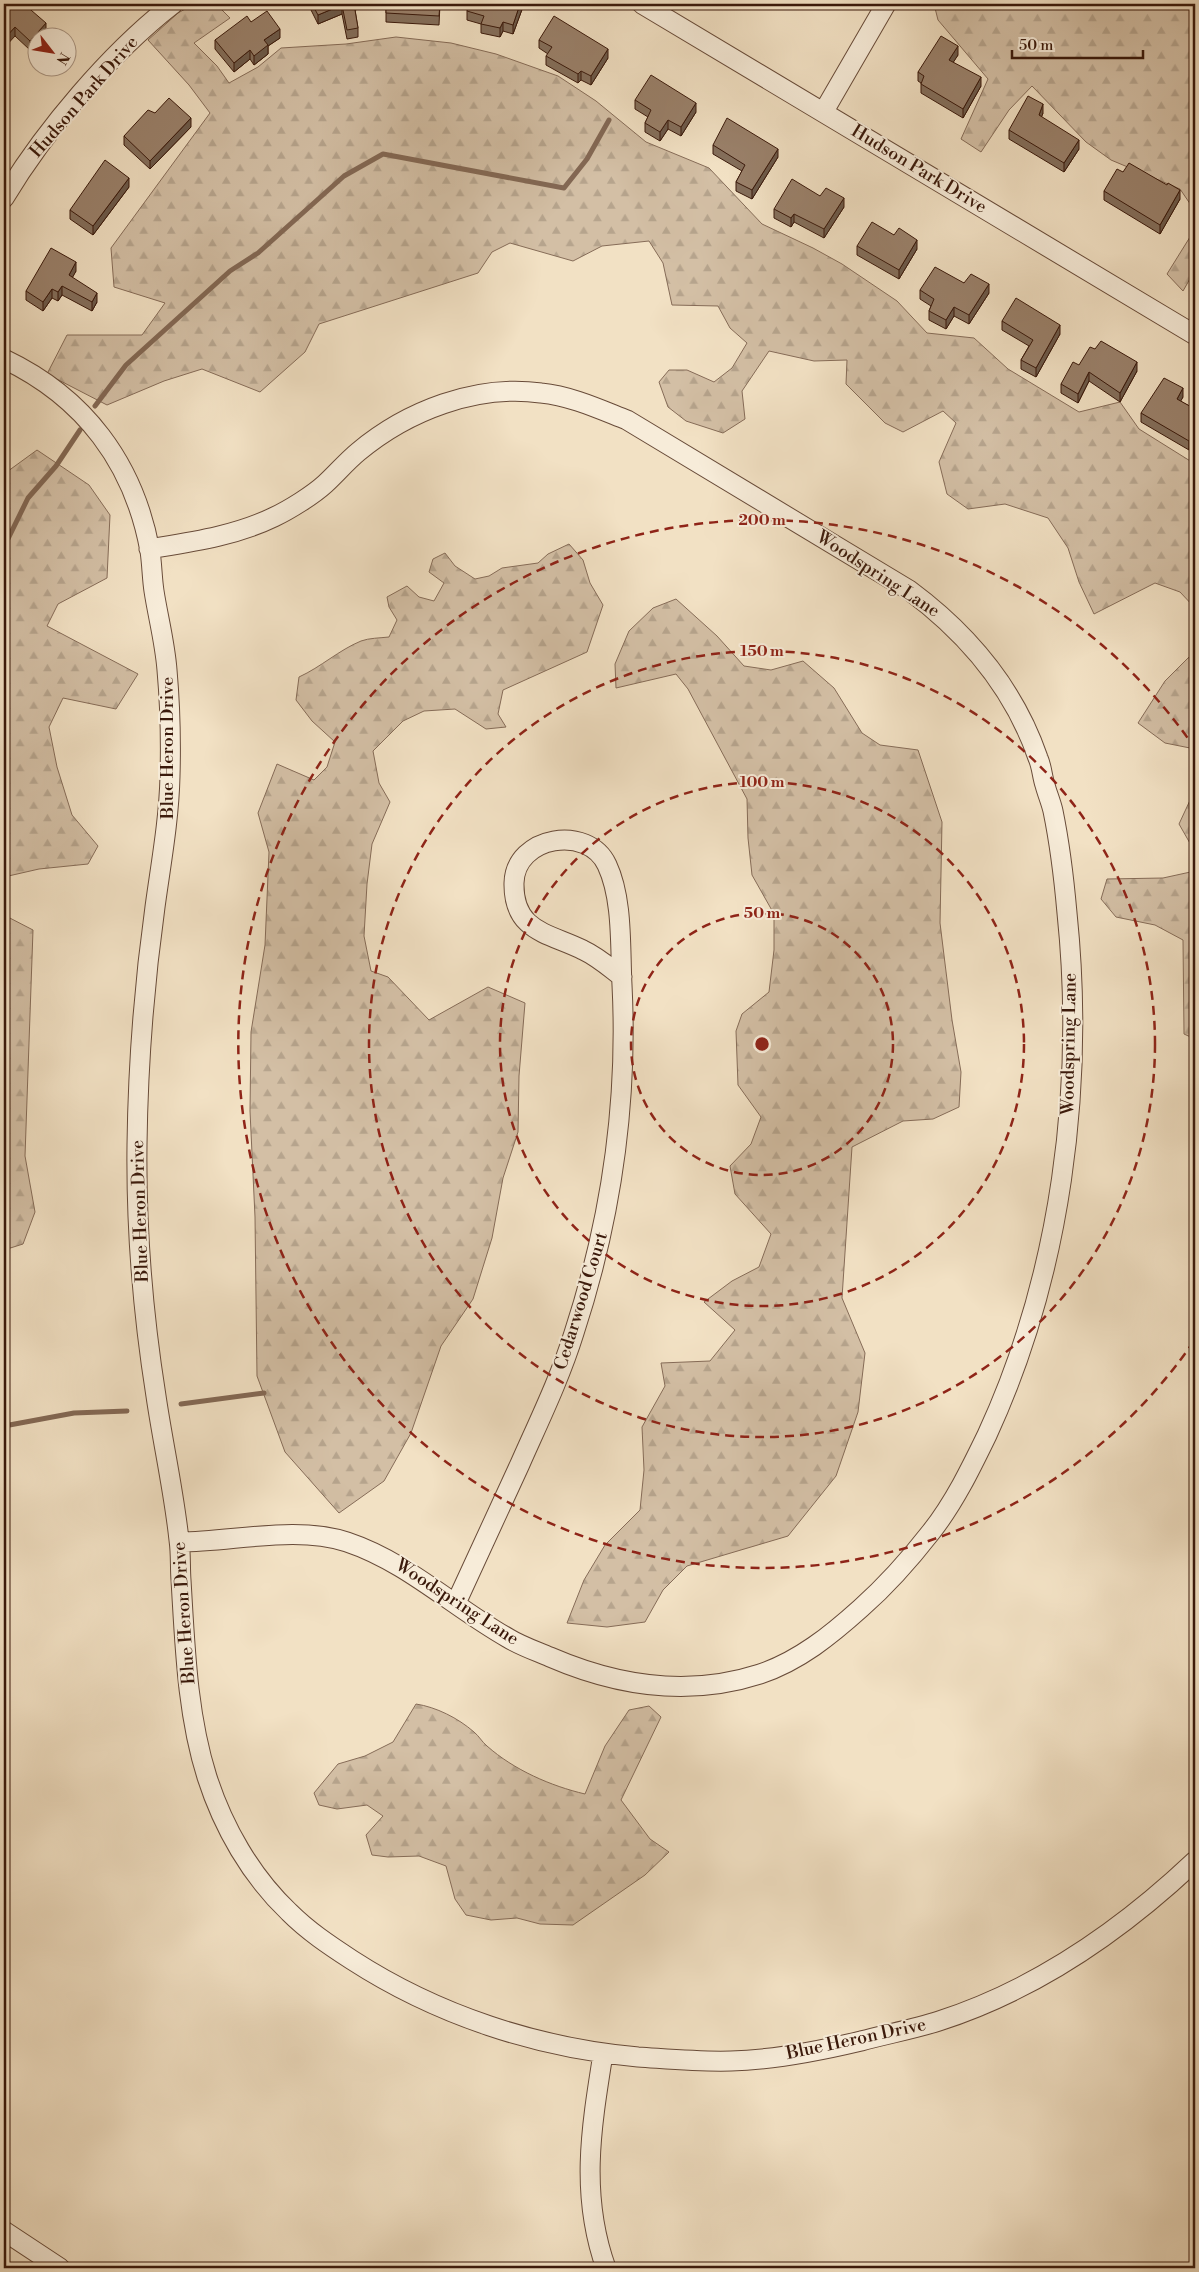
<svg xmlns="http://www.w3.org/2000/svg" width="1199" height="2272" font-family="'Libre Bodoni',serif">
<defs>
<pattern id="forest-firs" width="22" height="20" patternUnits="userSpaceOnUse" patternTransform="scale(1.25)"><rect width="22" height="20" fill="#d3bfa5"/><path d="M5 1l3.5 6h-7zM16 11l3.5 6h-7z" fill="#b6a48d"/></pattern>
</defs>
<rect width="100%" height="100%" fill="#f2e1c4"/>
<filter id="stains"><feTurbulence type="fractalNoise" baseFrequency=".004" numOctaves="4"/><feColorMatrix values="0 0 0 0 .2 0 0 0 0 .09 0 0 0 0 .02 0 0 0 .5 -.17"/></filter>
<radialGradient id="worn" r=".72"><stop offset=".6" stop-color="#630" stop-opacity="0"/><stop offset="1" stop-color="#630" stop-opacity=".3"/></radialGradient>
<!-- forest -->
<path fill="url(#forest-firs)" stroke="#866c58" d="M194,4H216L230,18L194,43L217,66L229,83L258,67L281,48L346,44L396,37L451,43L496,54L558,76L596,101L646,142L709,168L762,224L813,248L842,264L897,301L927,333L974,338L1008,369L1079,412L1120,402L1139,429L1195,464V608L1180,592L1155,583L1094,614L1079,582L1068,548L1048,518L1005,504L968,509L947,494L939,462L956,423L943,411L903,432L885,423L846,384L847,360L814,361L769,351L742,391L745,419L723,433L686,421L668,407L659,382L669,370H687L714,382L732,368L747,343L730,328L718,306L672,305L663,263L649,241L602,246L573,261L510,243L492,252L478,273L319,324L305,352L260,392L202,369L164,381L107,405L47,374L67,335H142L165,303L114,287L111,248L210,113L189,85L148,40L178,13Z
M934,4H1183L1195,9V211L1180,189L1111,160L1086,142L1032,86L1009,110L981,152L961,139L988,79L938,20Z
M1195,229V270L1183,291L1167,274Z
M37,450L89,485L110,515L107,578L58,604L47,626L138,674L116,709L63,698L49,727L57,767L72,815L98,846L88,864L39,869L4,877V474Z
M569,544L583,560L590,583L603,605L587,652L503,690L498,714L506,727L486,729L455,709L424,711L403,721L373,751L379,783L390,802L372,844L367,884L364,936L371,971L388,977L429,1020L488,987L525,1003L519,1076L518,1132L503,1178L492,1238L473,1299L441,1346L411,1433L384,1481L339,1513L285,1452L257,1376L255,1217L250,1111L251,1032L265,945L269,852L258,813L277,764L314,780L327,767L335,742L312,721L296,700L299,677C321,667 339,650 361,641C369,638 380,638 389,637L397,620L389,607L387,597L407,586L419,597L434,601L444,583L429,572L433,559L445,553L455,566L475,579L489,576L502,568L538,563L548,554Z
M676,599L717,636L744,666L771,670L803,661L834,688L862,733L880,745L918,750L942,822L940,923L952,1020L961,1072L959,1107L933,1119L903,1121L852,1147L842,1298L865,1353L858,1412L836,1476L788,1536L687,1566L663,1590L645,1622L607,1627L567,1623L584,1580L605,1545L640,1510L644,1470L642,1427L665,1386L661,1363L710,1361L735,1330L704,1302L732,1281L759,1267L771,1234L735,1194L730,1166L751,1144L761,1117L738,1085L736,1031L742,1014L769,992L774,950V914L752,875L748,838L747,799L688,689L676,674L616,688L615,664L629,631L653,608Z
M1195,651V749L1165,743L1138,723L1165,681Z
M1195,777V852L1179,824L1192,796Z
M1195,871V1039L1184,1034L1183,940L1155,925L1116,917L1101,899L1107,879L1163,878Z
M4,915L33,930L25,1156L35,1212L23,1244L4,1250Z
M416,1704C436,1707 458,1718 474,1732C479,1736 482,1742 487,1746C514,1770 551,1786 585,1794L605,1746L629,1710L649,1706L661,1717L621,1800L650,1839L669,1852L645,1875L573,1925L540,1924L517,1918L491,1920L466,1915L455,1899L446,1866L419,1856L388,1857L372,1855L366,1835L383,1816L367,1805L337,1809L319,1805L314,1793L338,1764L365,1756L393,1742Z"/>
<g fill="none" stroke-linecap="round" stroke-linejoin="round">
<!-- stream -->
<path stroke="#836854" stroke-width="5" d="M95,406L126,365L230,271L258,253L344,176L383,154L564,188L587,159L609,120
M4,547L28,498L56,466L80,430
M181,1404L264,1393
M4,1426L74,1413L127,1411"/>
<!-- street casing -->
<g stroke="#684b39" stroke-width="21">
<path id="street" d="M642,4L1195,335
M824,111L886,4
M4,198C45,130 110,53 173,4
M4,359C84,397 134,463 150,551C152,564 152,578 154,591C158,617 165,643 167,670C170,704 171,741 170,776C169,820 161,863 155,907C144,986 138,1065 137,1145C136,1229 143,1314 156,1396C163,1444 174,1492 179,1540C181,1554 180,1567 181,1580C185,1646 187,1714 207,1777C223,1827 251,1876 289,1912C308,1931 329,1945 352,1960C437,2015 537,2048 638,2057C669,2059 699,2062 731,2061C774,2060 819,2051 861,2041C887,2034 914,2029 939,2021C1035,1990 1122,1930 1195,1861
M149,549C191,542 235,536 274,517C289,510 313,495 325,484C336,474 346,462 358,452C407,411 476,384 541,393C571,396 599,409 627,420L909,590C967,633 1014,688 1038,758C1042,767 1042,776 1045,785C1047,793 1051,802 1053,811C1060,845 1064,879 1067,913C1085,1087 1061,1275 987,1435C971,1468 954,1503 931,1532C910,1559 887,1585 861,1608C831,1635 799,1661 760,1674C689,1697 617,1686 550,1657C536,1651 521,1646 508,1638C453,1607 407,1562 347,1542C296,1525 233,1542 180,1542
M456,1603C477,1557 498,1511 520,1464C539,1421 560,1378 574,1333C611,1220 628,1104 622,985C620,947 623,899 607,865C588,824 515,836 514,883C513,932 549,933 583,950C598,957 609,967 622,977
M603,2054C591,2129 580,2195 606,2268
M4,2231L60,2268"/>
</g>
<!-- street -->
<use href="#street" stroke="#f7ecd9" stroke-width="19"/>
</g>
<!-- wall -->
<path fill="#846f5c" stroke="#3a190b" d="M4,4L46,32L41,38H38L30,50L15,36Z
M309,4H363V8L355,10L358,28V37L347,39L342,14L318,24L309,6Z
M386,4H440L439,25L386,22Z
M470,4H524L513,34L503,31L500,37L481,33V24L467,20V11Z
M251,22L280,38L268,46V54L254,65L250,59L234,72L215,49V40Z
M539,40L608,58L591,85L581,80L578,83L546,65V56L548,54L539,48Z
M958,55L953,62L981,86L963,118L921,93V83L918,81V72Z
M635,100L696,112L681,136L668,129L660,141L645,132V123L648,117L635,109Z
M1043,113L1041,117L1079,149L1064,172L1009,139V130Z
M191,127L150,169L124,145V136Z
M713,145L778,157L752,199L736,191V182L742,171L713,154Z
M1123,172L1180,199L1160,234L1104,200V191Z
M129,187L93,235L70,219V210Z
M820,196L844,207L824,238L794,222L791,227L774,218V209Z
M894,235L917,249L899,279L857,255V246Z
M76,271L72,277L97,302L92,311L62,295L58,301L52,298L43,311L26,300V291Z
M964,283L989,293L969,324L954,316L946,329L929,320V311L931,306L920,299V290Z
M1002,321L1060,334L1036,377L1021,369V360L1029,346L1002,330Z
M1079,365L1137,371L1120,402L1089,381L1078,403L1061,393V384Z
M1183,397L1180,401L1195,409L1189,450L1141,422V413Z"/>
<!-- shaded-wall -->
<path fill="#6c5a4b" stroke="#3a190b" d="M520,4H524L513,34V25Z
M342,5V14L318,24V15Z
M503,22V31L500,37V28Z
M46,23V32L41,38H38V42L30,50V41Z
M15,27V36L4,48V39Z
M280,29V38L268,46V54L254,65V56L264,40Z
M958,46V55L949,69V60Z
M608,49V58L591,85V76Z
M250,50V59L234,72V63Z
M581,71V80L578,83V74Z
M981,77V86L963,118V109Z
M696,103V112L681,136V127Z
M1043,104V113L1039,124V115Z
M191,118V127L150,169V161Z
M668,120V129L660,141V132Z
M1079,140V149L1064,172V163Z
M778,149V157L752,199V190Z
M129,178V187L93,235V226Z
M1180,190V199L1160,234V225Z
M844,198V207L824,238V229Z
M794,214V222L791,227V218Z
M917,240V249L899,279V270Z
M76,262V271L69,284V275Z
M989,284V293L969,324V315Z
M62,286V295L58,301V292Z
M52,289V298L43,311V302Z
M97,293V302L92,311V302Z
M954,307V316L946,329V320Z
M1060,325V334L1036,377V368Z
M1137,362V371L1120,402V393Z
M1089,372V381L1078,403V394Z
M1183,388V397L1177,408V399Z
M1195,430V439L1189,450V441Z"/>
<!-- building -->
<path fill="#9a816b" stroke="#3a190b" d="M4,4H24L46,23L30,41L15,27L4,39Z
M312,4H354L358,28L347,30L342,5L318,15Z
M386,4H440L439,16L386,13Z
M470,4H520L513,25L503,22L500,28L481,24L484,16L467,11Z
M267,11L280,29L264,40L268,45L254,56L250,50L234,63L215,40L247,16L251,22Z
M554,16L608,49L591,76L581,71L578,74L546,56L552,47L539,40Z
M941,36L958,46L949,60L981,77L963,109L921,84L924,76L918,72Z
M651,75L696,103L681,127L668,120L660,132L645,123L651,110L635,100Z
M1028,96L1043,104L1039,115L1079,140L1064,163L1009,130Z
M169,98L191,118L150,161L124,136L148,110L155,113Z
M727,118L778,149L752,190L736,182L745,165L713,145Z
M105,160L129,178L93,226L70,210Z
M1129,163L1167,185L1168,183L1180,190L1160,225L1104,191L1117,169L1123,172Z
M792,179L820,196L826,188L844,198L824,229L794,214L791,218L774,209Z
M872,222L894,235L899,228L917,240L899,270L857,246Z
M51,248L76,262L69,275L97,293L92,302L62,286L58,292L52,289L43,302L26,291Z
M935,267L964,283L971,274L989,284L969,315L954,307L946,320L929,311L934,299L920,290Z
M1016,298L1060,325L1036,368L1021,360L1033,340L1002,321Z
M1101,341L1137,362L1120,393L1089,372L1078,394L1061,384L1073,362L1079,365L1090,347L1095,349Z
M1164,378L1183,388L1177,399L1195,409V430L1189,441L1141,413Z"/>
<!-- distance rings -->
<g fill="none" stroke="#8f2418" stroke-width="2.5" stroke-dasharray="9 6">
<circle cx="762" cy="1044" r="131"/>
<circle cx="762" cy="1044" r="262"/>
<circle cx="762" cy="1044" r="393"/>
<path d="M1194 1341A524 524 0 1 1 1194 747"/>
</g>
<g text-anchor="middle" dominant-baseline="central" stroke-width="4" stroke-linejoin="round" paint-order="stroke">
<!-- street labels -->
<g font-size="18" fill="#3a190b" stroke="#f7ecd9">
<text transform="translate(84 97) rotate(-49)">Hudson Park Drive</text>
<text transform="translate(919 169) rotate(31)">Hudson Park Drive</text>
<text transform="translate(878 574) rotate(33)">Woodspring Lane</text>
<text transform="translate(167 748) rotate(-90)">Blue Heron Drive</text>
<text transform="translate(1069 1044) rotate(-89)">Woodspring Lane</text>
<text transform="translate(140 1211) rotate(-92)">Blue Heron Drive</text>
<text transform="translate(581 1301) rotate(-73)">Cedarwood Court</text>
<text transform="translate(457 1602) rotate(33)">Woodspring Lane</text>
<text transform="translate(184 1613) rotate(-94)">Blue Heron Drive</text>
<text transform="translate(856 2039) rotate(-12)">Blue Heron Drive</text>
</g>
</g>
<circle cx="762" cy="1044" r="8" fill="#8f2418" stroke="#f7ecd9" stroke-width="2.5"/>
<g font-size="15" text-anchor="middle" font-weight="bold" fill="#8f2418" stroke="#f7ecd9" stroke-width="4" stroke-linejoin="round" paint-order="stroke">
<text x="762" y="525">200 m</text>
<text x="762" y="656">150 m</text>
<text x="762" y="787">100 m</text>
<text x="762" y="918">50 m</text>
</g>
<!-- margin -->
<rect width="1199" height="2272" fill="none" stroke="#f2e1c4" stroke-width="20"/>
<rect x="5" y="5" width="1189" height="2262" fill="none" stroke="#3a190b" stroke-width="2.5"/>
<rect x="10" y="10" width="1179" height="2252" fill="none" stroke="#3a190b"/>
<!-- north arrow -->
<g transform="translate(52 52) rotate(121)"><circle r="24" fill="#f7ecd9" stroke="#ab9887"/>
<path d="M0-4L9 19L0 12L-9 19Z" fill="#8f2418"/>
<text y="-8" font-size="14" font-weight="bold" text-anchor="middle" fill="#3a190b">N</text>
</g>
<!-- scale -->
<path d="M1012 50v8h131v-8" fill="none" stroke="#3a190b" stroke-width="2.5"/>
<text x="1019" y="50" font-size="15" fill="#3a190b" stroke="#f7ecd9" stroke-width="4" paint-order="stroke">50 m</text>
<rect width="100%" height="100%" filter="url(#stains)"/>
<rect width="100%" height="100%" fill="url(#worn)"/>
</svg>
